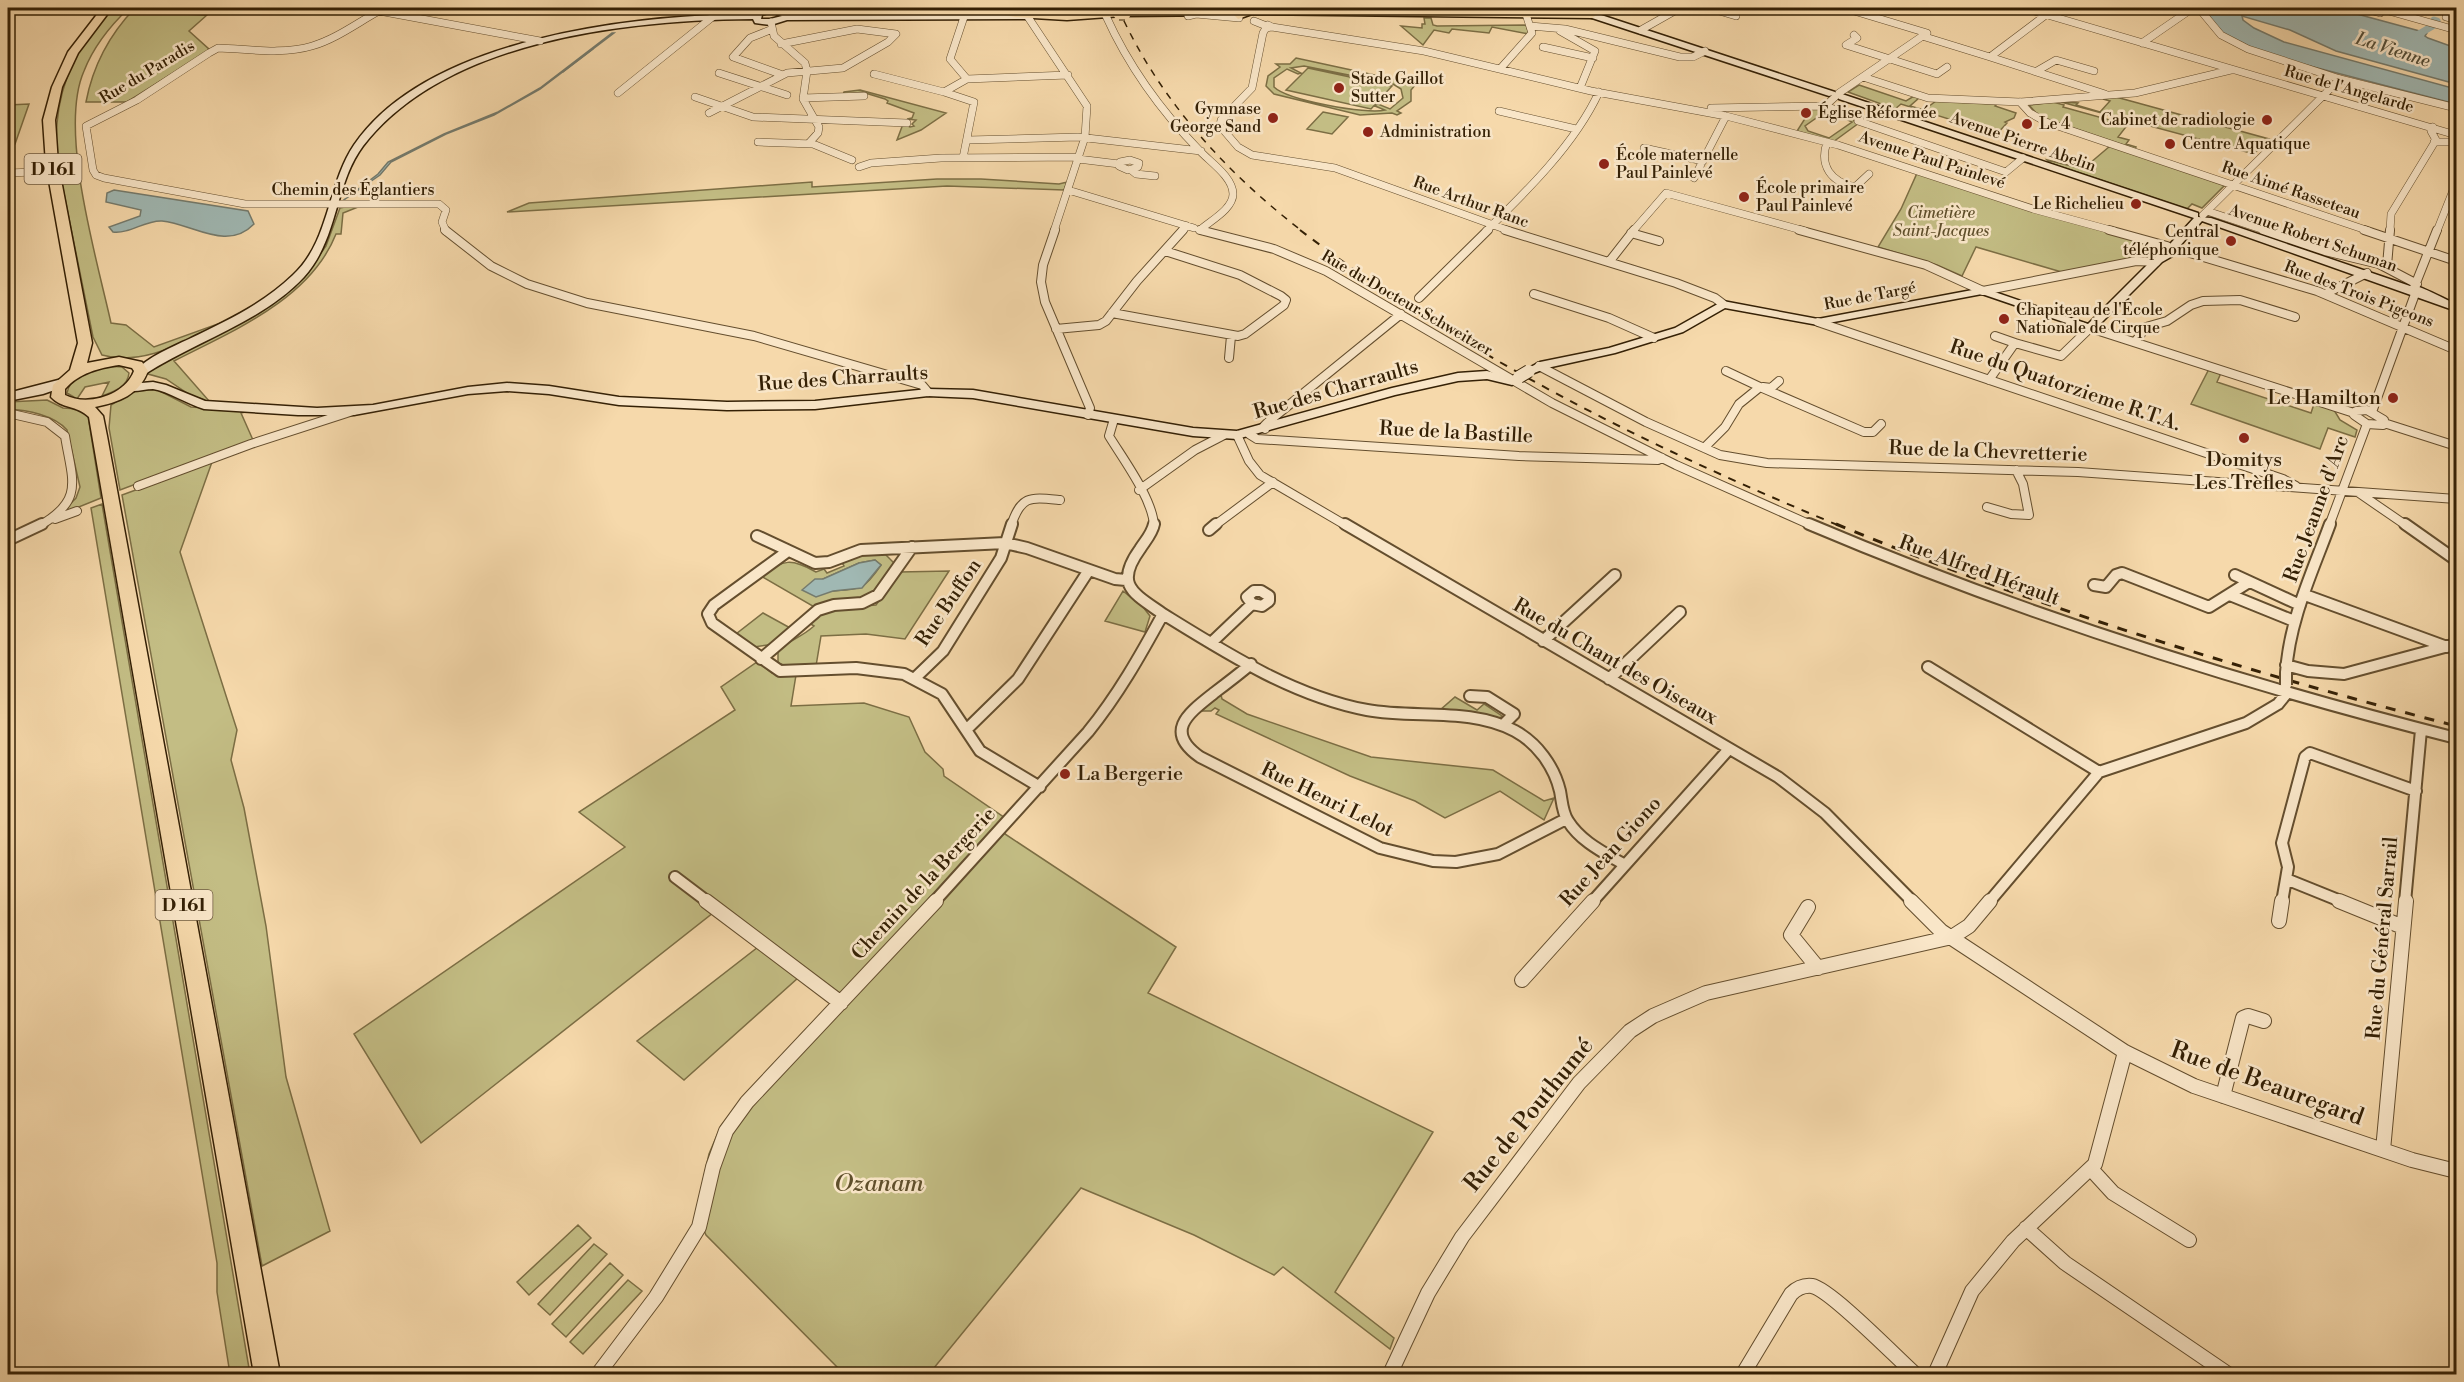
<svg xmlns="http://www.w3.org/2000/svg" width="2464" height="1382" font-family="'Libre Bodoni',serif">
<rect width="100%" height="100%" fill="#f6d9ab"/>
<filter id="stains"><feTurbulence type="fractalNoise" baseFrequency=".00333" numOctaves="4"/><feColorMatrix values="0 0 0 0 .2 0 0 0 0 .09 0 0 0 0 .02 0 0 0 .5 -.17"/></filter>
<radialGradient id="worn" r=".72"><stop offset=".6" stop-color="#630" stop-opacity="0"/><stop offset="1" stop-color="#630" stop-opacity=".3"/></radialGradient>
<!-- green -->
<path fill="#c3bd84" stroke="#7c6e44" stroke-width="1.5" fill-rule="evenodd" d="M111,8H129C111,25 93,48 84,71C58,130 97,259 111,323L126,325L154,347L223,322L225,324C188,340 143,367 102,355L93,337L57,159C52,97 71,53 111,8Z
M135,8H193L183,14L207,15L189,31L210,50L127,102H86C93,65 109,35 135,8Z
M1424,18H1431L1433,25L1437,26L1526,25L1529,34L1492,27L1489,33L1452,29L1449,33L1434,30L1423,45L1401,26L1422,28V24H1425Z
M1296,58L1416,84L1411,90V101L1397,111L1401,113L1397,115L1392,113L1360,115L1274,94L1266,86L1268,76L1280,67L1276,64H1290ZM1304,66L1393,84L1401,89L1403,98L1390,109L1378,104L1375,106L1385,110C1367,115 1287,100 1274,87V78L1287,69L1298,74L1301,73L1291,68Z
M1308,68L1392,86L1371,109L1286,90Z
M1859,85L1906,101L1914,96L1919,98L1910,106L1924,110L1936,101L1997,104L1995,106L2016,113L2014,118L2005,122L2007,123L1995,136L1982,132L1981,129L1901,104L1895,109L1848,92Z
M860,90L946,113L921,130L897,140L903,124L910,127L914,126L912,124L916,120L907,119L912,118L914,113L887,103L888,101L885,99L862,92L843,95L844,92Z
M2116,97L2269,139L2254,154L2061,102L2078,103L2076,105L2100,112L2110,101L2103,99Z
M2053,102L2064,105L2063,107L2113,121L2115,119L2129,123L2118,137L2129,140L2126,144L2136,147L2135,149L2049,120L2037,114L2029,105Z
M29,104L15,144L8,145V105Z
M1813,106L1829,109L1805,126L1808,131L1829,138L1852,122L1848,120L1853,116L1854,121L1859,123L1833,142L1797,131Z
M1323,112L1348,117L1332,134L1307,129Z
M2110,146L2225,185L2202,208L2192,204L2187,209L2050,163L2047,160L2083,169Z
M1918,171L2160,246L2150,257L2065,273L1976,247L1962,276L1937,265L1878,247L1901,209Z
M937,179H981L1059,184L1067,182L1064,190L947,186L507,212L529,203L812,182V187Z
M345,207H358L343,213L341,234H336C310,300 232,331 174,361L210,402L190,395L166,379L148,374L147,372L306,274L326,246L340,208Z
M108,366L122,367L129,373C128,386 114,392 102,396L109,382L85,387L77,399L67,393C70,375 93,370 108,366Z
M2209,369L2221,373L2217,382L2311,413L2314,404L2334,410L2340,420L2357,430L2355,437L2328,428L2320,449L2191,404Z
M156,389L191,407L249,411L241,413L253,440L120,490L109,428L111,405L135,390Z
M47,400L63,408L79,409L88,416L101,498L59,515L76,498L80,487L67,430C54,415 27,410 8,409V402Z
M212,462L180,552L237,730L231,760L244,808L266,926L286,1077L330,1231L262,1266L122,495Z
M102,504L250,1374H230L217,1292V1263L91,508Z
M884,553L895,564L874,593L860,600L816,608L761,576C784,559 791,558 816,572L824,569L827,573L844,566L841,561L857,555ZM875,560L881,565C864,590 861,589 832,591L823,579L859,563Z
M949,571L905,639L866,634L821,636L816,666L789,667L778,663V650C790,640 802,637 814,626L809,623C831,604 849,607 876,605L899,572Z
M1123,591L1143,607L1150,616L1145,632L1105,621Z
M763,613L792,629L775,644L754,647L736,634Z
M757,662L772,673L796,675L791,706L864,703L909,717L925,752L943,769L944,776L1005,818V834L1176,947L1148,993L1433,1132L1335,1292L1394,1338L1390,1349L1283,1267L1274,1275L1194,1235L1081,1188L929,1374H844L706,1235L696,1212L709,1154L721,1126L747,1092L832,1004L798,978L684,1080L637,1041L758,947L713,913L421,1143L354,1034L625,847L579,812L735,710L721,687Z
M1221,695L1222,699L1247,714L1371,757L1493,770L1544,801L1554,798L1544,820L1500,791L1445,818L1415,801L1350,776L1216,714L1219,710L1215,708L1211,711H1201Z
M1455,697L1477,710L1484,704L1502,716L1499,718L1482,714L1439,711Z
M578,1225L591,1238L529,1295L517,1282Z
M594,1244L607,1254L550,1315L538,1304Z
M610,1263L623,1275L566,1337L552,1324Z
M628,1280L642,1291L583,1354L570,1342Z"/>
<!-- water -->
<path fill="#a0b8b3" stroke="#757b6d" stroke-width="1.5" d="M2206,8H2341L2346,11L2427,33L2425,36L2428,38L2456,48V84L2336,51L2290,30L2242,16L2243,20L2254,28L2284,42L2456,89V104L2264,54L2218,31L2205,12H2210Z
M612,33H614L540,89L494,115L446,134L391,162L380,175L341,202L378,174L388,162L444,134L498,112L540,88Z
M114,190L248,211L254,224C227,252 193,224 162,221C145,220 130,234 113,232L109,227L140,216L141,210L106,202L107,193Z
M875,560L881,565L862,588L833,591L816,597L802,590L815,579H823L859,563Z"/>
<g fill="none" stroke-linecap="round" stroke-linejoin="round">
<!-- stream -->
<path stroke="#757b6d" stroke-width="1.5" d="M563,72L593,49"/>
<!-- canal -->
<path stroke="#a0b8b3" stroke-width="7" d="M2412,38L2436,24L2437,21L2434,20"/>
<!-- street-far3 casing -->
<g stroke="#644e2e" stroke-width="8">
<path id="street-far3" d="M363,8L540,41
M1022,8L1087,106L1085,137L1054,231
M1467,8L1470,10
M1709,8L1736,16
M2024,8L2456,135
M2363,8L2380,13
M2378,8L2456,30
M2440,8L2456,12
M379,11C357,23 336,39 312,46C282,55 249,49 218,48L209,53L137,100L86,126L93,170L96,175L104,178L245,204H439L446,210L442,222L446,231
M2047,14L1990,57L2105,94
M1106,16C1129,67 1161,111 1200,151C1210,162 1233,177 1233,194C1233,209 1210,221 1200,230L1205,231
M1188,16L1196,14L1239,18
M964,17L950,59L967,79L1068,75
M2446,17L2456,20
M1254,21L1264,25
M771,22L774,36L805,63L807,71L803,99L819,127L818,133L809,143
M1268,25L1272,27L1266,28L1263,33L1252,88L1221,120L1220,126L1238,147L1252,155L1335,168L1510,231
M1530,26L1565,29L1680,57H1693L1705,51
M1272,27L1424,51L1591,91L1726,116L1838,145L2033,209L2114,231
M770,30L750,38L733,57L783,75
M1641,30L1680,8
M1560,31L1595,51L1580,88
M1854,35L1857,38L1846,45L1937,74L1947,67
M1922,36L1990,57
M2142,43L2193,8L2201,11L2221,35L2248,49L2340,79L2456,108
M1543,47L1593,58
M1500,69L1532,33L1524,8
M2037,71L2056,60L2094,71
M719,73L787,95
M874,74L944,92
M1863,77L1928,98L2020,102L2135,93L2231,70
M618,93L715,15
M1839,93L1927,33L1844,8
M695,97L753,117L907,123
M803,98L864,96
M2020,102L2030,113L2046,122L2369,231
M1825,106L1860,118L1858,121L2006,172L2023,158
M1711,108L1825,106L1835,97
M1499,111L1576,129
M709,113L787,73L843,68L888,42L896,34L857,29L781,44
M968,140L1078,137L1201,151
M758,142L813,144L852,160
M1827,142C1819,166 1831,182 1855,187L1869,174
M2434,142H2456
M1644,148L1703,161
M963,158L974,102L944,92L967,79
M1078,159L1119,164
M1130,160L1139,163L1138,167L1128,170L1119,166L1120,162Z
M859,167L871,163L941,158L1079,157
M1131,170L1136,174L1155,176
M8,173L34,172
M1694,178L1726,116
M1068,190L1194,228
M2207,211L2267,231
M2203,215L2340,79
M1182,231L1187,226
M1486,231C1527,191 1575,144 1599,92
M1633,231L1666,193L1805,231
M2390,231L2391,214L2436,140L2431,131L2433,127
M2437,231L2456,183"/>
</g>
<!-- street-far2 casing -->
<g stroke="#644e2e" stroke-width="10">
<path id="street-far2" d="M445,230L491,266L527,284L587,303L754,336L922,385L928,392
M1055,230L1043,265L1041,282L1045,302L1090,408L1088,415
M1200,230L1274,249L1326,271L1552,403L1676,465L1813,526
M1505,230L1676,283L1715,298L1723,304
M1799,230L1926,265L1983,291L2136,261L2156,262
M2109,230L2167,246
M2263,230L2325,251L2379,264L2417,284
M2364,230L2456,261
M1631,233L1659,241
M2180,250L2317,291L2456,350
M1609,262L1634,230
M2387,266L2390,230
M2414,288L2437,230
M1534,294L1609,318L1654,338
M2325,294L2367,273
M1419,298L1488,230
M1112,313L1238,336L1245,334L1284,305L1286,300L1281,296L1240,275L1165,251
M1818,322L2283,479L2296,486
M1056,329L1099,325L1106,321L1137,281L1183,230
M1995,336L2015,343
M2135,342L2146,327L2167,321L2191,305L2203,301L2240,300L2295,317
M1229,358L1231,336
M1539,366L1646,422L1720,455L1767,463L2078,472L2456,499
M1989,380L2015,343L2061,356L2090,328L2354,413
M1760,387L1864,432H1873L1881,424
M1763,387L1771,388L1779,381
M2367,410L2384,420L2383,425L2367,424L2354,415L2356,411Z
M2372,412L2415,294
M8,413L47,422L65,436C72,480 85,500 39,526
M1114,419L1109,436C1123,459 1153,499 1154,526
M2384,423L2456,446
M1265,429L1264,426L1268,422L1401,314
M1249,434L1257,439L1519,456L1658,460L1662,458
M1237,435L1249,461L1260,475L1347,526
M1704,448L1725,427L1739,404L1760,387L1726,371
M138,486L251,444L353,411
M1139,490L1195,450L1224,435
M2359,493L2407,526
M1987,507L2011,514L2029,515L2023,484L2016,470
M55,519L77,511
M1011,526C1021,495 1030,497 1060,500
M1214,526L1273,482
M2329,526L2367,424"/>
</g>
<!-- street-far1 casing -->
<g stroke="#644e2e" stroke-width="14">
<path id="street-far1" d="M1345,524L1778,777L1825,813L1913,902
M1809,524C2019,613 2235,682 2456,738
M2405,524L2456,560
M1209,530L1216,524
M757,536L815,563L829,562L861,550L1005,543L1027,548L1115,579L1126,580
M8,540L42,524
M788,551L714,605L708,614L712,623L780,671L856,668L904,674L942,694L980,751L1040,787
M2235,575L2300,605
M2094,585L2106,587L2116,575L2122,573L2209,607L2249,582
M1254,591H1261L1269,596V601L1262,606L1252,604L1247,597Z
M2230,595L2294,621
M2305,595L2447,647
M1163,614C1226,653 1293,696 1367,710C1415,719 1470,707 1515,731C1537,743 1554,766 1560,791C1562,801 1562,812 1568,821C1581,842 1605,853 1625,865
M1543,641L1615,575
M1211,643L1252,604
M761,659L818,610L834,605L862,603L878,595L912,547
M1251,664C1239,674 1226,684 1214,693C1189,713 1163,731 1200,757L1380,848L1433,861L1456,862L1498,854L1566,819
M2286,665L2308,671L2344,674L2456,644
M1928,667L2099,772
M2286,673C2289,621 2312,573 2330,524
M914,679L943,651L1001,558L1012,524
M1609,679L1680,612
M1470,696L1487,697L1514,714L1503,725
M966,730L1018,679L1089,570
M675,877L708,902
M934,902L1088,732C1118,695 1140,656 1163,614C1133,593 1114,585 1140,549C1145,541 1152,534 1154,524
M1592,902L1729,749
M1989,902L2099,772L2246,723L2278,704L2287,693
M2282,902L2286,879
M2343,902L2286,879L2288,867L2282,843L2305,757L2310,753L2416,791
M2405,902L2421,730"/>
</g>
<!-- street casing -->
<g stroke="#644e2e" stroke-width="16">
<path id="street" d="M706,901L841,1003
M1911,901L1941,931L2125,1052L2194,1086L2412,1160L2456,1171
M2339,901L2403,927
M1808,907L1791,935L1818,968
M2279,921L2282,901
M1522,980L1593,901
M2223,1096L2243,1018L2248,1016L2264,1021
M2383,1150L2406,901
M2091,1169L2113,1193L2189,1240
M2026,1228L2065,1263L2228,1374
M598,1374L656,1297L699,1227L713,1167L726,1131L747,1102L936,901
M1390,1374L1428,1293L1462,1237L1579,1083L1630,1031L1653,1016L1706,993L1952,937L1969,926L1990,901
M1743,1374L1791,1294C1797,1288 1803,1285 1812,1286C1830,1289 1897,1358 1915,1374
M1935,1374L1972,1291L2013,1241L2095,1164L2125,1052"/>
</g>
<!-- secondary casing -->
<g stroke="#342005" stroke-width="3">
<path id="secondary" d="M767,8L785,10L790,14L1030,13L1034,16L1030,19L787,20L771,25L755,23L753,19C628,20 446,39 363,146C334,185 339,238 304,277C262,322 196,341 145,374L141,375L135,371C148,357 172,347 189,339C226,321 263,304 293,275C330,241 327,185 354,145C428,37 634,15 754,14ZM771,12L782,16L770,19H761L762,15Z
M1592,12L1835,92L1837,94L1829,96L1589,17L1588,15Z
M1842,94L2198,213V217L2211,218L2410,286C2420,284 2445,300 2456,304V311L2202,221L2178,248H2170V244L2194,218L1839,99L1837,97Z
M2172,249L2176,250V254L2162,262L2094,330L2090,331L1982,294L1818,325L1725,308L1683,332L1615,353L1547,368L1529,375L1523,371L1540,362L1609,348L1675,328L1723,301L1818,319L1983,288L2088,324L2154,258Z
M1487,371L1510,377L1519,373L1525,377L1512,385L1487,379L1458,381L1395,395L1237,439L1193,436L973,398L928,396L815,409L727,410L619,405L549,394L507,391L468,394L354,415H298L204,409C187,404 168,391 153,389C143,389 131,394 124,388L130,384L153,382L166,385L205,401L317,408L373,405L468,387L507,383L549,386L619,397L727,402L815,401L928,389L973,390L1193,428L1237,431L1392,388L1458,373Z
M62,379L68,383L66,386L43,394L8,401V393Z"/>
</g>
<!-- primary casing -->
<g stroke="#342005" stroke-width="3">
<path id="primary" d="M102,8H112L78,53L62,87L55,120L58,164L92,343L87,363L119,357L142,362L148,371C139,395 119,402 95,407L103,416L107,436L280,1374H254L89,417C77,405 62,409 51,397L53,385L70,370L78,343L46,164L43,120L52,87L68,52ZM119,365L132,368L134,371C125,395 88,407 65,395V389C79,373 99,368 119,365Z
M976,8L1067,14L1251,8L1590,12V8H1598L1600,13L1592,18L1252,14L1238,19L1234,15L1122,16L1067,20L1015,17L981,11Z"/>
</g>
<!-- street-far3 -->
<use href="#street-far3" stroke="#f9e6c8" stroke-width="7"/>
<!-- street-far2 -->
<use href="#street-far2" stroke="#f9e6c8" stroke-width="8"/>
<!-- street-far1 -->
<use href="#street-far1" stroke="#f9e6c8" stroke-width="10"/>
<!-- street -->
<use href="#street" stroke="#f9e6c8" stroke-width="14"/>
<!-- secondary -->
<use href="#secondary" fill="#f9e6c8" fill-rule="evenodd"/>
<!-- primary -->
<use href="#primary" fill="#f6d9ab" fill-rule="evenodd"/>
<!-- rail-far2 -->
<path stroke="#342005" stroke-width="1.5" stroke-dasharray="7 7" stroke-linecap="butt" d="M1118,8C1158,98 1224,171 1302,231"/>
<!-- rail-far1 -->
<path stroke="#342005" stroke-width="2" stroke-dasharray="8 8" stroke-linecap="butt" d="M1300,230C1469,358 1645,445 1840,526"/>
<!-- rail -->
<path stroke="#342005" stroke-width="3" stroke-dasharray="10 10" stroke-linecap="butt" d="M1836,524C2038,608 2245,671 2456,726"/>
<!-- street-bridge casing -->
<g stroke="#644e2e" stroke-width="14" stroke-linecap="butt">
<path id="street-bridge" d="M2286,673V685"/>
</g>
<!-- secondary-bridge casing -->
<g stroke="#342005" stroke-width="14" stroke-linecap="butt">
<path id="secondary-bridge" d="M1519,377L1529,371"/>
</g>
<!-- primary-bridge casing -->
<g stroke="#342005" stroke-width="13" stroke-linecap="butt">
<path id="primary-bridge" d="M1119,14H1125"/>
</g>
<!-- street-bridge -->
<use href="#street-bridge" stroke="#f9e6c8" stroke-width="10"/>
<!-- secondary-bridge -->
<use href="#secondary-bridge" stroke="#f9e6c8" stroke-width="12"/>
<!-- primary-bridge -->
<use href="#primary-bridge" stroke="#f6d9ab" stroke-width="11"/>
</g>
<!-- markers -->
<g fill="#8f2418" stroke="#f9e6c8" stroke-width="2">
<circle cx="1339" cy="88" r="6"/>
<circle cx="1806" cy="113" r="6"/>
<circle cx="1273" cy="118" r="6"/>
<circle cx="2267" cy="120" r="6"/>
<circle cx="2027" cy="124" r="6"/>
<circle cx="1368" cy="132" r="6"/>
<circle cx="2170" cy="144" r="6"/>
<circle cx="1604" cy="164" r="6"/>
<circle cx="1744" cy="197" r="6"/>
<circle cx="2136" cy="204" r="6"/>
<circle cx="2231" cy="241" r="6"/>
<circle cx="2004" cy="319" r="6"/>
<circle cx="2393" cy="398" r="6"/>
<circle cx="2244" cy="438" r="6"/>
<circle cx="1065" cy="774" r="6"/>
</g>
<g text-anchor="middle" dominant-baseline="central" stroke-width="5" stroke-linejoin="round" paint-order="stroke">
<!-- far-street labels -->
<g font-size="16" fill="#342005" stroke="#f9e6c8">
<text transform="translate(147 72) rotate(-31)">Rue du Paradis</text>
<text transform="translate(2349 89) rotate(16)">Rue de l'Angelarde</text>
<text transform="translate(2023 142) rotate(19)">Avenue Pierre Abelin</text>
<text transform="translate(1932 160) rotate(18)">Avenue Paul Painlevé</text>
<text x="353" y="190">Chemin des Églantiers</text>
<text transform="translate(2291 190) rotate(19)">Rue Aimé Rasseteau</text>
<text transform="translate(1471 202) rotate(20)">Rue Arthur Ranc</text>
<text transform="translate(2313 238) rotate(19)">Avenue Robert Schuman</text>
<text transform="translate(2359 294) rotate(21)">Rue des Trois Pigeons</text>
<text transform="translate(1870 296) rotate(-11)">Rue de Targé</text>
<text transform="translate(1407 303) rotate(30)">Rue du Docteur Schweitzer</text>
</g>
<!-- far-poi labels -->
<g font-size="16" fill="#342005" stroke="#f9e6c8" text-anchor="start">
<text x="1351" y="79">Stade Gaillot<tspan x="1351" dy="18">Sutter</tspan></text>
<text x="1261" y="109" text-anchor="end">Gymnase<tspan x="1261" dy="18">George Sand</tspan></text>
<text x="1818" y="113">Église Réformée</text>
<text x="2255" y="120" text-anchor="end">Cabinet de radiologie</text>
<text x="2039" y="124">Le 4</text>
<text x="1380" y="132">Administration</text>
<text x="2182" y="144">Centre Aquatique</text>
<text x="1616" y="155">École maternelle<tspan x="1616" dy="18">Paul Painlevé</tspan></text>
<text x="1756" y="188">École primaire<tspan x="1756" dy="18">Paul Painlevé</tspan></text>
<text x="2124" y="204" text-anchor="end">Le Richelieu</text>
<text x="2219" y="232" text-anchor="end">Central<tspan x="2219" dy="18">téléphonique</tspan></text>
<text x="2016" y="310">Chapiteau de l'École<tspan x="2016" dy="18">Nationale de Cirque</tspan></text>
</g>
<!-- far-park labels -->
<g font-size="16" font-style="italic" fill="#5f4f2b" stroke="#f9e6c8">
<text x="1941" y="213">Cimetière<tspan x="1941" dy="18">Saint-Jacques</tspan></text>
</g>
<!-- far-water labels -->
<g font-size="18" font-style="italic" fill="#544e39" stroke="#f9e6c8">
<text transform="translate(2393 50) rotate(18)">La Vienne</text>
</g>
<!-- shield labels -->
<g fill="#f9e6c8" stroke="#6f5b40" stroke-width="1.5">
<rect x="24.5" y="154" width="57" height="30" rx="4.5"/>
<rect x="155.5" y="890" width="57" height="30" rx="4.5"/>
</g>
<g font-size="18" font-weight="bold" fill="#342005">
<text x="53" y="169">D 161</text>
<text x="184" y="905">D 161</text>
</g>
<!-- street labels -->
<g font-size="20" fill="#342005" stroke="#f9e6c8">
<text transform="translate(843 379) rotate(-4)">Rue des Charraults</text>
<text transform="translate(2065 386) rotate(19)">Rue du Quatorzieme R.T.A.</text>
<text transform="translate(1336 390) rotate(-16)">Rue des Charraults</text>
<text transform="translate(1456 433) rotate(3)">Rue de la Bastille</text>
<text transform="translate(1988 452) rotate(2)">Rue de la Chevretterie</text>
<text transform="translate(2317 509) rotate(-70)">Rue Jeanne d'Arc</text>
<text transform="translate(1979 571) rotate(20)">Rue Alfred Hérault</text>
<text transform="translate(949 603) rotate(-56)">Rue Buffon</text>
<text transform="translate(1615 662) rotate(30)">Rue du Chant des Oiseaux</text>
<text transform="translate(1327 800) rotate(26)">Rue Henri Lelot</text>
<text transform="translate(1611 852) rotate(-48)">Rue Jean Giono</text>
<text transform="translate(924 884) rotate(-47)">Chemin de la Bergerie</text>
<text transform="translate(2383 938) rotate(-85)">Rue du Général Sarrail</text>
</g>
<!-- poi labels -->
<g font-size="20" fill="#342005" stroke="#f9e6c8" text-anchor="end">
<text x="2381" y="398">Le Hamilton</text>
<text x="2244" y="460" text-anchor="middle">Domitys<tspan x="2244" dy="23">Les Trèfles</tspan></text>
<text x="1077" y="774" text-anchor="start">La Bergerie</text>
</g>
<!-- near-street labels -->
<g font-size="24" fill="#342005" stroke="#f9e6c8">
<text transform="translate(2267 1084) rotate(20)">Rue de Beauregard</text>
<text transform="translate(1529 1115) rotate(-51)">Rue de Pouthumé</text>
</g>
<!-- near-park labels -->
<g font-size="24" font-style="italic" fill="#5f4f2b" stroke="#f9e6c8">
<text x="879" y="1184">Ozanam</text>
</g>
</g>
<!-- margin -->
<rect width="2464" height="1382" fill="none" stroke="#f6d9ab" stroke-width="30"/>
<rect x="9" y="9" width="2446" height="1364" fill="none" stroke="#342005" stroke-width="3"/>
<rect x="15" y="15" width="2434" height="1352" fill="none" stroke="#342005" stroke-width="1.5"/>
<rect width="100%" height="100%" filter="url(#stains)"/>
<rect width="100%" height="100%" fill="url(#worn)"/>
</svg>
